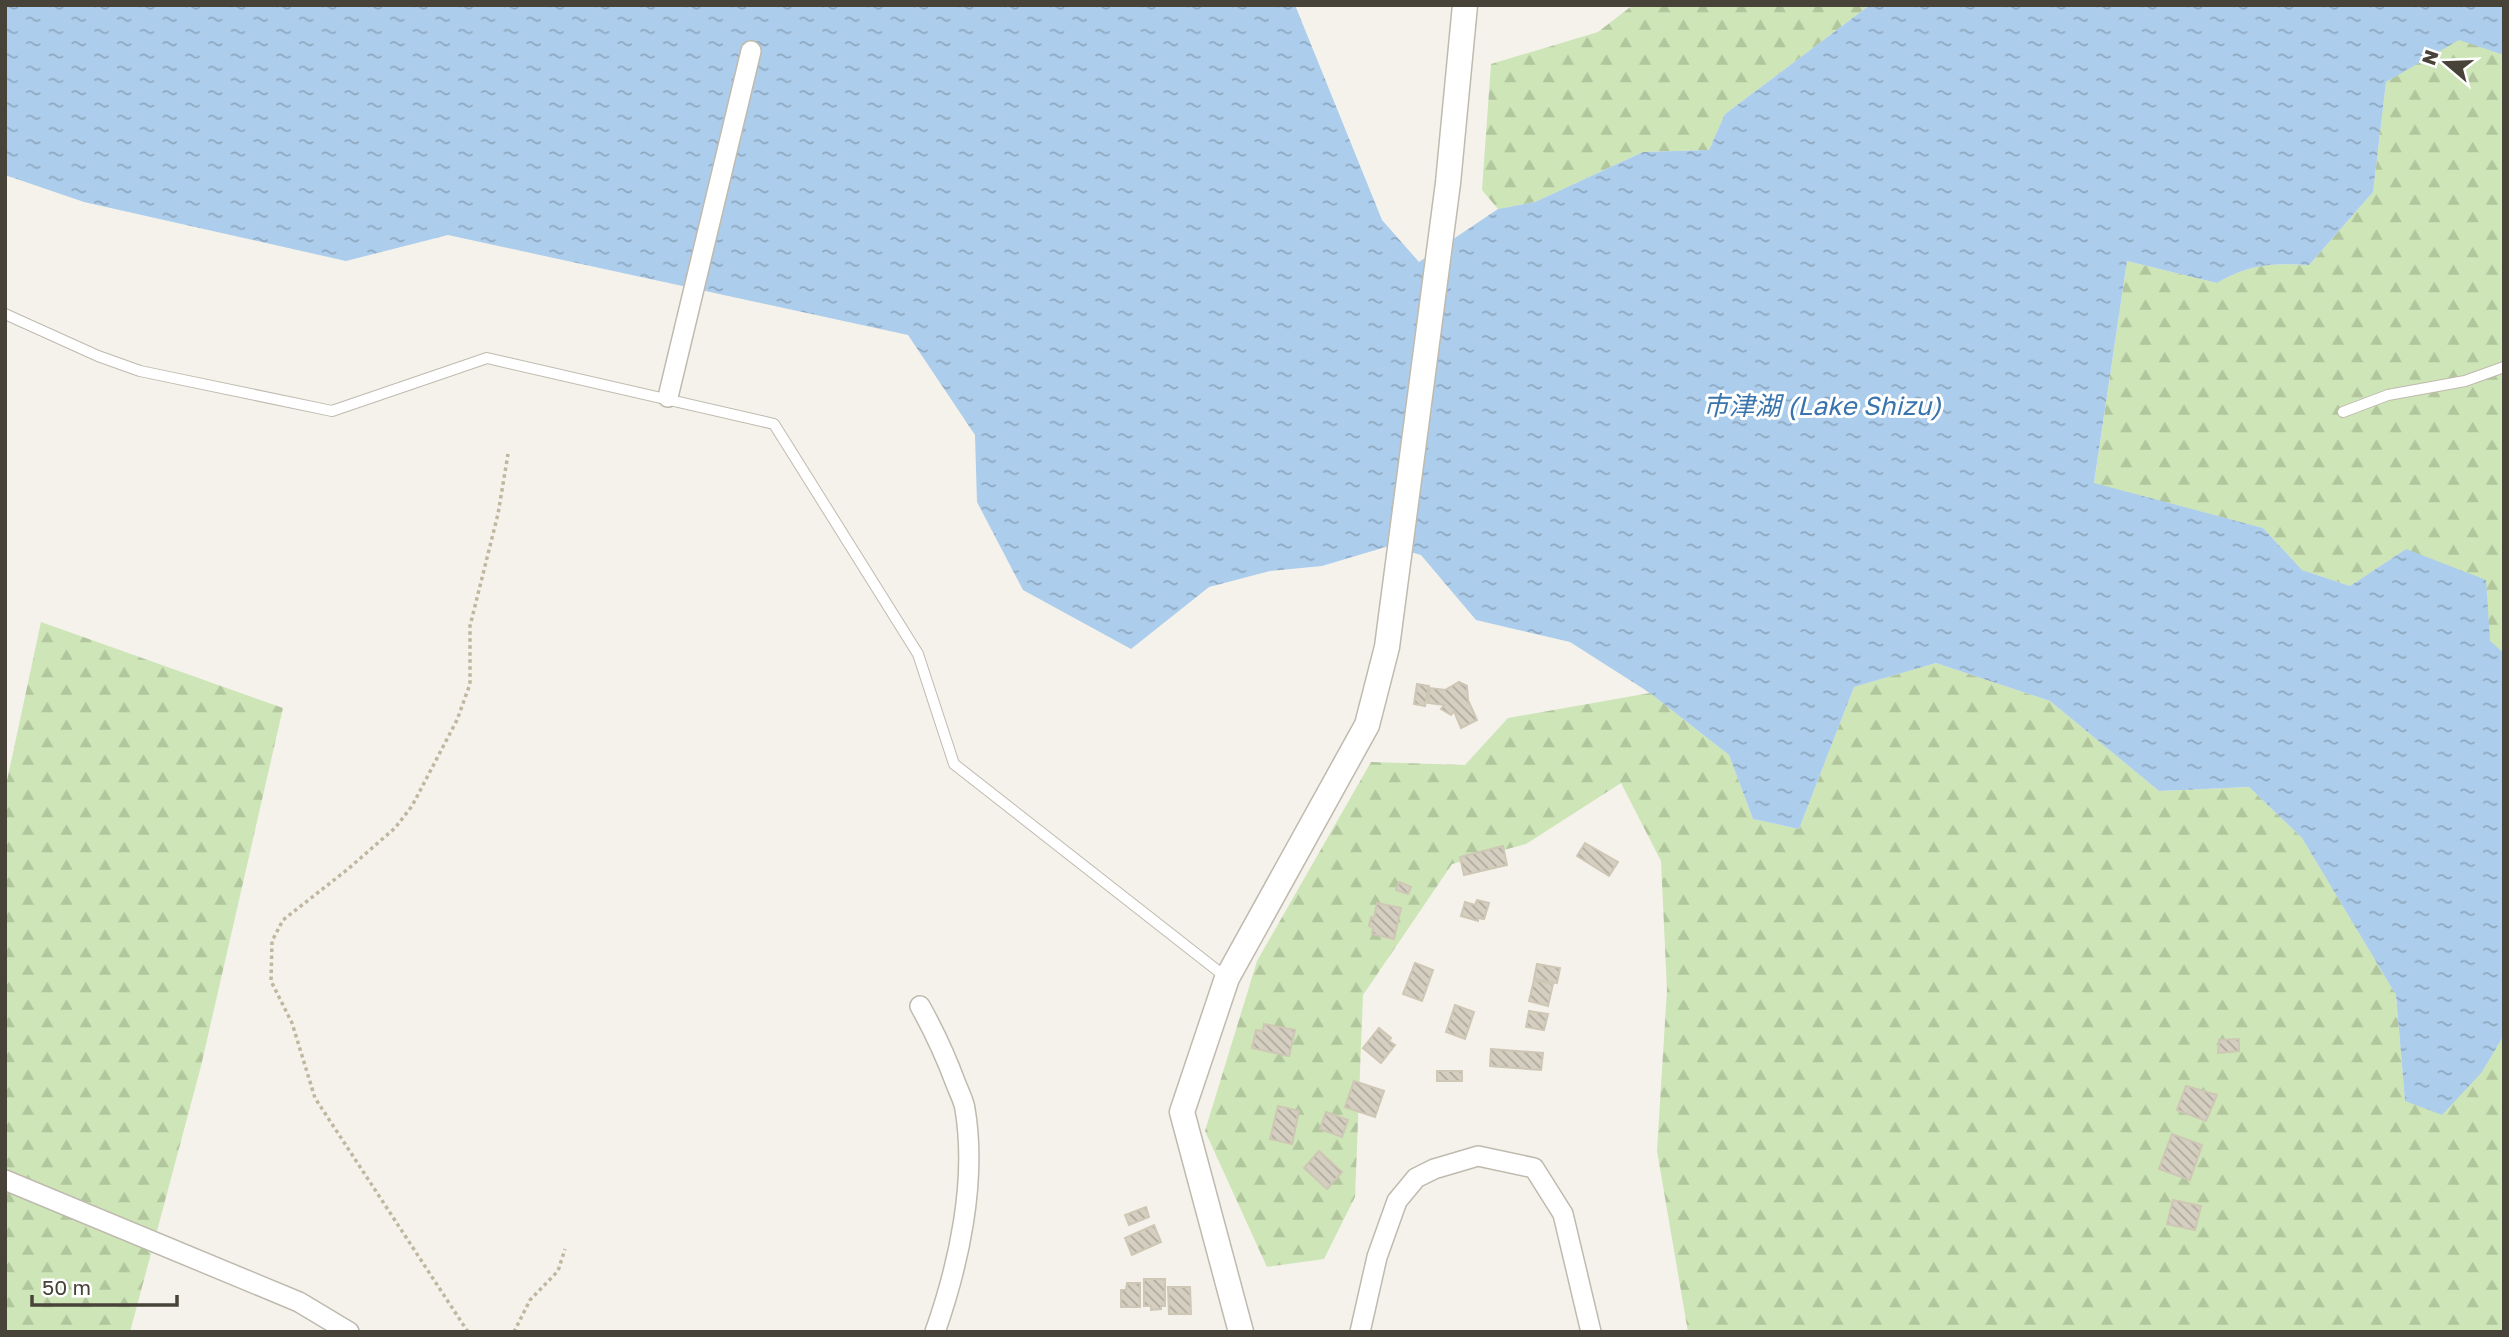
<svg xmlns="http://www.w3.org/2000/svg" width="2509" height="1337" font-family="'Golos Text','Noto Sans JP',sans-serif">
<defs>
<pattern id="forest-firs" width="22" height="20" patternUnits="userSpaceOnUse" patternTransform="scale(1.75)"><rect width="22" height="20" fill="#cde5b7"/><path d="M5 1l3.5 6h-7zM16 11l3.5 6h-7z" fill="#b2c69e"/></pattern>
<pattern id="water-ripples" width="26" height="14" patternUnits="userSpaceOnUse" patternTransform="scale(1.75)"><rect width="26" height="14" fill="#accdec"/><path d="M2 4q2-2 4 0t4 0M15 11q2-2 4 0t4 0" fill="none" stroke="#8ea8c0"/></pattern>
<pattern id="building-back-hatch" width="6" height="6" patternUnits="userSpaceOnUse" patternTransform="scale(1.75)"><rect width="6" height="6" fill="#d5cfc1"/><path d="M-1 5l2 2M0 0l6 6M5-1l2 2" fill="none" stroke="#afaa9e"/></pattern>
</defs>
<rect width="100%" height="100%" fill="#f4f2eb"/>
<!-- forest -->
<path fill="url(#forest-firs)" d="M1633,5H1870L1725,114L1709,150L1643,152L1535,202L1498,209L1482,190L1491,64L1598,32Z
M2459,39L2504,55V653L2490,642L2406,549L2350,586L2302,570L2263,528L2094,484L2127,261L2217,283C2249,264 2273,263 2309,265L2373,192L2386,82Z
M41,622L283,708L201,1066L130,1332H5V790Z
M1936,663L2050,701L2159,791L2249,787L2302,838L2396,995L2405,1101L2482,1072L2504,1035V1332H1688L1657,1151L1667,990L1661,861L1621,783L1526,844L1452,864L1363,995L1355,1197L1324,1259L1267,1267L1205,1131L1257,961L1371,762L1465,765L1508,718L1650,693L1729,755L1753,819L1799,829L1854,687Z"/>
<!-- water -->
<path fill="url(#water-ripples)" d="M5,5H1295L1382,220L1419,262L1498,209L1535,202L1643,152L1709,150L1725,114L1870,5H2504V55L2459,40L2386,82L2373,192L2309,265C2273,263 2249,264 2217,283L2127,261L2094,483L2263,528L2302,570L2350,586L2406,549L2486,580L2490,641L2504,653V1035L2482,1072L2442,1115L2405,1101L2396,995L2302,838L2249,787L2159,791L2050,701L1936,663L1854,687L1799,829L1753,819L1729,755L1650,693L1570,642L1476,620L1421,555L1389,546L1322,566L1270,571L1209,587L1131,649L1023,590L977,502L975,435L908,335L448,235L346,261L84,202L5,175Z"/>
<!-- building -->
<path fill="url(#building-back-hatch)" stroke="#cfc7b5" stroke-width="2" d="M1459,682L1467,686L1468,700L1477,720L1461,728L1454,711L1451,715L1441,709L1444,705L1428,703L1430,688L1445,690Z
M1417,684L1429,686L1425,706L1414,704Z
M1585,843L1618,862L1609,876L1577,856Z
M1503,846L1507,865L1464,875L1460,857Z
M1399,882L1411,887L1408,894L1396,890Z
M1477,900L1489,903L1484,919L1478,918V921L1461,916L1465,902L1475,905Z
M1377,903L1401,908L1394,939L1372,934L1373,927L1369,926L1371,917L1374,918Z
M1415,963L1433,970L1422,1001L1403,994Z
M1537,964L1560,968L1557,983L1534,979Z
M1534,980L1553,984L1548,1006L1529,1001Z
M1455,1005L1474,1012L1465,1039L1446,1032Z
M1529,1011L1548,1014L1544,1030L1526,1027Z
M1264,1024L1295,1030L1289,1056L1252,1048L1256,1030L1263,1031Z
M1379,1028L1391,1038L1389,1041L1395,1045L1381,1063L1363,1048Z
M2239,1039V1051L2218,1053L2219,1040Z
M1491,1049L1543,1053L1541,1070L1490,1066Z
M1437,1071H1462V1081H1437Z
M1354,1081L1384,1091L1375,1117L1345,1107Z
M2186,1086L2217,1095L2206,1121L2177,1110Z
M1278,1106L1299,1111L1292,1144L1270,1139Z
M1326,1112L1348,1120L1342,1137L1320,1129Z
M2172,1134L2202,1145L2190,1180L2159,1169Z
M1319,1151L1342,1172L1327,1189L1304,1168Z
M2173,1200L2201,1206L2195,1230L2167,1224Z
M1146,1207L1149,1217L1129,1225L1125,1215Z
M1154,1225L1161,1242L1132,1255L1125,1238Z
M1144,1279H1165V1306H1161V1309L1151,1310V1306H1144Z
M1127,1283H1140V1307H1121V1290H1126Z
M1168,1287H1190L1191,1314H1169Z"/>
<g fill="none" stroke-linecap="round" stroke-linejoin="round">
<!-- service casing -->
<g stroke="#bfbaae" stroke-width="12">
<path id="service" d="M5,314L98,356L140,371L332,411L487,358L774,424L918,654L954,764L1227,978
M2343,412L2388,395L2465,381L2504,367"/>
</g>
<!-- minor casing -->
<g stroke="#bfbaae" stroke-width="22">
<path id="minor" d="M668,397L751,51
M920,1006C934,1031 946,1057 956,1084C959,1092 964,1101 965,1109C977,1181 959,1264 935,1332
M5,1180L299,1302L349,1332
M1360,1332L1377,1257L1397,1201L1416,1178L1434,1169L1478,1156L1534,1168L1563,1214L1591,1332"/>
</g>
<!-- tertiary casing -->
<g stroke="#bfbaae" stroke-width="27">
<path id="tertiary" d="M1241,1332L1182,1112L1227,978L1367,725L1387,647L1448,183L1465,5"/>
</g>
<!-- path -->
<path stroke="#c0b7a0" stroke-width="3.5" stroke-dasharray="3.5 3.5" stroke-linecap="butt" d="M468,1332L315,1098L292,1023L271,981L272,941L283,920L348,869L395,828L412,806L457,720L470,684V626L498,514L508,454
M514,1332L530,1300L558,1271L565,1249"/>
<!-- service -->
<use href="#service" stroke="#fff" stroke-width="10"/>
<!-- minor -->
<use href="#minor" stroke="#fff" stroke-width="19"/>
<!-- tertiary -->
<use href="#tertiary" stroke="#fff" stroke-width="24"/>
</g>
<g text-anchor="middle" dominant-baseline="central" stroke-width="6" stroke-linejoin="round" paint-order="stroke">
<!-- water labels -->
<g font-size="26" font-style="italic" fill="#3974ad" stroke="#fff">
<text x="1822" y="405">市津湖 (Lake Shizu)</text>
</g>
</g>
<!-- border -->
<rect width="2509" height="1337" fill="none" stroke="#484339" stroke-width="14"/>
<!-- north arrow -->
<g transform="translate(2446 63) rotate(289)" stroke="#ffffff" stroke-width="5" paint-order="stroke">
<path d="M0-5L12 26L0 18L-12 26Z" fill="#484339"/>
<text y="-10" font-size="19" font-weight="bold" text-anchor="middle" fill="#484339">N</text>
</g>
<!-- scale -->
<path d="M32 1295v10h145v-10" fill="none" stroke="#484339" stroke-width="3.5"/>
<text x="42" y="1295" font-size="21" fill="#484339" stroke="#ffffff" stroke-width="5" paint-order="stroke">50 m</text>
</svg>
